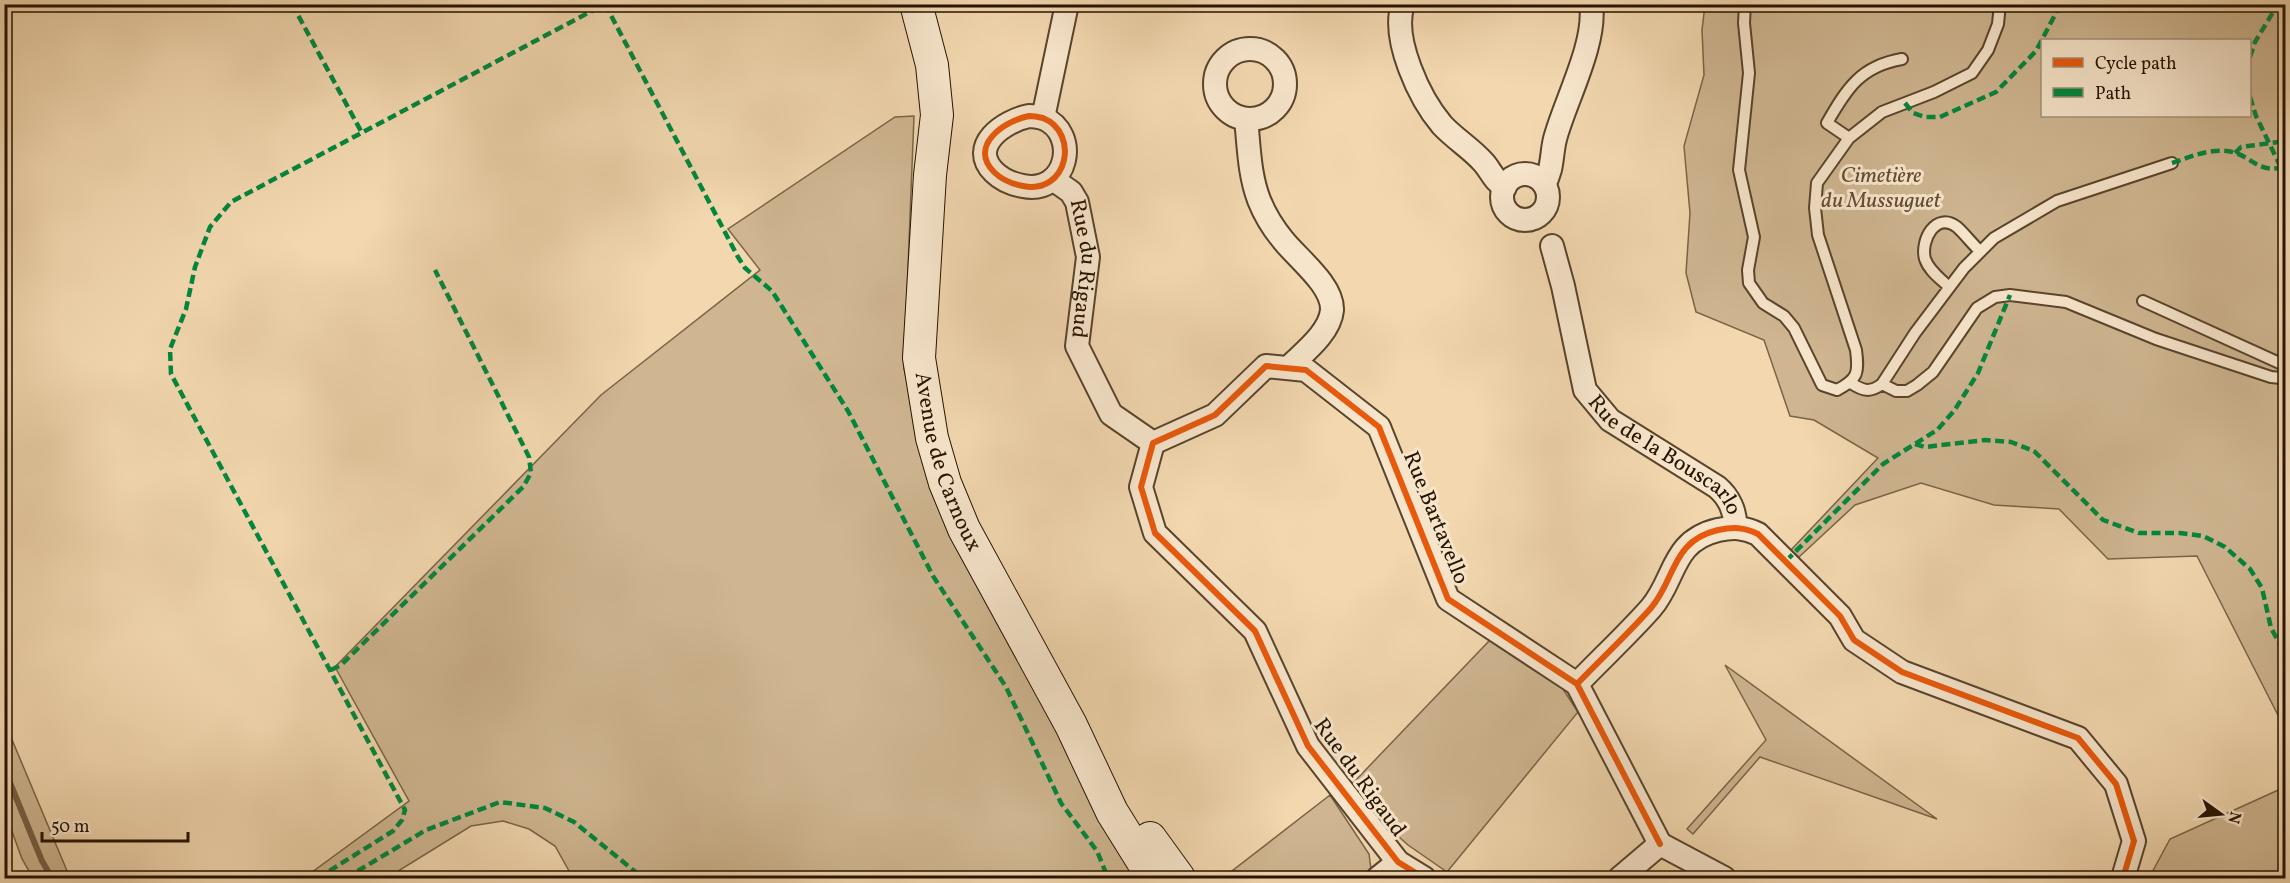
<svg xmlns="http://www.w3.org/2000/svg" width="2290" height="883" font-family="Vollkorn,serif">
<rect width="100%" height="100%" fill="#f2d7af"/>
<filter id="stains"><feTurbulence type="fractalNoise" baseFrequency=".00333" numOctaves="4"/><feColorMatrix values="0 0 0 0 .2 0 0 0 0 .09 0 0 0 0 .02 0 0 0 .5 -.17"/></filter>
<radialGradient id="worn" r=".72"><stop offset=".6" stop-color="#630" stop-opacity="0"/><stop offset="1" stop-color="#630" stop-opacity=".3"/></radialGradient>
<!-- green -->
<path fill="#cfb691" stroke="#7a6448" stroke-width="1.5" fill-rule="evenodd" d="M1705,5H2285V729L2197,556L2108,559L2059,509L1994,505L1921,483L1855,505L1799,557L1791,550L1878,458L1814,420L1790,416L1764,340L1696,312L1686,273L1690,213L1684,146L1704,75L1702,30ZM2042,40H2250V116H2042Z
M914,116L904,369L928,464L1139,878H573L555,846L529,829L503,821L471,826L387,878H304L409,801L335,667L601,395L760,270L728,229L895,117Z
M1490,640L1561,686L1578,712L1447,872L1408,845L1380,820L1353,783Z
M1725,665L1937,819L1760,757L1693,834L1687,829L1766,740Z
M5,723L70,878H33L22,859L5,812Z
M2285,787V878H2149L2170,839Z
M1330,795L1369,854L1371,869L1365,878L1358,873L1351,878H1278L1261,873L1232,871Z"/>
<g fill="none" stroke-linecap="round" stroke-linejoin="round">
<!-- stream -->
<path stroke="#776046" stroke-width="6" d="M4,768L42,861L52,878"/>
<!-- lane casing -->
<g stroke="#59442c" stroke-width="14">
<path id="lane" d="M1745,4L1744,23L1749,73L1739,170L1754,237L1748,270L1749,283L1763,303L1784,316L1794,328L1822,385L1837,390C1858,379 1859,373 1856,350L1818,235L1815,208L1817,183L1849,138L1882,112L1934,92L1972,73L1988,50L1998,24L2000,4
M1849,138L1827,123C1847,88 1861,66 1902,59
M1949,287C1941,279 1929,271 1925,259C1920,240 1936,211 1957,227C1965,234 1972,244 1980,251
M2143,301L2286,366
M1851,383C1863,391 1870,393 1882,384L1915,333L1964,268L1994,238L2057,201L2172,163
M1882,384L1896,391H1907L1917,385L1933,372L1977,308L1995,297L2010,295L2066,302L2156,339L2271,377L2281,378L2286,375"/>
</g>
<!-- street casing -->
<g stroke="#59442c" stroke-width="26">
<g id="street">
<path d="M1403,4C1391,39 1420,99 1442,125C1455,139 1472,149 1484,163C1491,171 1494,181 1505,187"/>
<circle cx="1250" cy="84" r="35"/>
<path d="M1029,116C1033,116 1039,117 1043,118C1080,133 1068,195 1023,186C1012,184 1002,180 994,172C968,146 1004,121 1029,116Z"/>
<path d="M1043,118L1067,4"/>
<path d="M1246,119C1249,146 1249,174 1259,200C1265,215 1273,228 1283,240C1297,258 1333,285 1332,310C1330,333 1303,353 1288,368"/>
<circle cx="1525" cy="197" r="23"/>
<path id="s1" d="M1054,180L1071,192L1077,202L1088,257L1077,346L1111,414L1153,443"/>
<path d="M1544,184C1553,170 1551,155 1555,139C1565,101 1597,43 1591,4"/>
<path id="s2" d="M1552,246L1563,286L1585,390L1610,420L1717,487C1729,497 1736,512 1735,527"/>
<path d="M1153,443L1215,415L1266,366L1306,370L1379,427L1448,599L1577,684L1660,844"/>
<path d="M1153,443L1141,487L1155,533L1255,631L1308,746L1398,862L1424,878"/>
<path d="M1577,684C1602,658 1628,634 1651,608C1676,579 1671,541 1718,530C1733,527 1744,527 1758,534L1840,616L1854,640L1902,672L2078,738L2116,784L2134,841L2123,878"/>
<path d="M1378,878L1398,862"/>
<path d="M1620,878L1660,844L1724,878"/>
</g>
</g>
<!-- secondary casing -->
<g stroke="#261300" stroke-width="34">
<g id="secondary">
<path id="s3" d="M916,4L932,65L937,115L930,175L919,358L932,438L945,483L964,529L1071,725L1112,812L1153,878"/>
<path d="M1150,838L1179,878"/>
</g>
</g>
<!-- lane -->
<use href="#lane" stroke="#f7e5cb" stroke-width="10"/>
<!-- street -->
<use href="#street" stroke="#f7e5cb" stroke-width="22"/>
<!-- secondary -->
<use href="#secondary" stroke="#f7e5cb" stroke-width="32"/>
<!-- quiet -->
<path stroke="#00873e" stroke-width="4.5" stroke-dasharray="9 4.5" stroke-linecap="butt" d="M292,4L362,133
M605,4L738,257L745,268L772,291L848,411L933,576L1006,687L1061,803L1097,851L1108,878
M2250,57L2255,42L2278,4
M2250,97L2256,116L2286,178
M1905,103L1913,113L1925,117H1940L1996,92L2036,51L2057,11V4
M2235,153L2241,147L2286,141
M2172,163C2193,156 2215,146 2236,153C2254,160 2259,171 2279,168
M1915,444L1925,447L1985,440L2011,442L2034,451L2103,520L2139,533H2180L2203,536L2225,547L2250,569L2262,588L2271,628L2286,655
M1786,561L1883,464L1937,430L1954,411L1978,373L2010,295
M331,670L341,665L523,487L531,473L529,457L435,270
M318,878L393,831L402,820L405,810L171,374L170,349L186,309L195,267L210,227L231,202L605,4
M346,878L426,830L500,802L545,808L574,822L643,878"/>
<!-- cycleway casing -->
<g stroke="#f7e5cb" stroke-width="10">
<path id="cycleway" d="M1029,116C1033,116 1039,117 1043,118C1080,133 1068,195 1023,186C1012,184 1002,180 994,172C968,146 1004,121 1029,116Z
M1577,684C1602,658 1628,634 1651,608C1676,579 1671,541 1718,530C1733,527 1744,527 1758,534L1840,616L1854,640L1902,672L2078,738L2116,784L2134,841L2123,878
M1424,878L1398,862L1308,746L1255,631L1155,533L1141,487L1153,443L1215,415L1266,366L1306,370L1379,427L1448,599L1577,684L1660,844"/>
</g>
<!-- cycleway -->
<use href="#cycleway" stroke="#e8590c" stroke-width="6"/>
</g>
<g text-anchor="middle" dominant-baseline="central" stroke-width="6" stroke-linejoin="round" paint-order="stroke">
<!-- park labels -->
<g font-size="22" font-style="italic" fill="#614c33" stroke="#f7e5cb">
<text x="1881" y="176">Cimetière<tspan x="1881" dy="25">du Mussuguet</tspan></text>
</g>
<!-- street labels -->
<g font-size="22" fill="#261300" stroke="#f7e5cb">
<text stroke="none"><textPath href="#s1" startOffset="100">Rue du Rigaud</textPath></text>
<text stroke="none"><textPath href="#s2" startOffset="252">Rue de la Bouscarlo</textPath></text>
<text stroke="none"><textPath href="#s3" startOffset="465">Avenue de Carnoux</textPath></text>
<text transform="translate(1435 518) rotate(68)">Rue Bartavello</text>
<text transform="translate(1359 778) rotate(54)">Rue du Rigaud</text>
</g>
</g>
<!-- margin -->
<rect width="2290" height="883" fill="none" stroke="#f2d7af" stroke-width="24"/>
<rect x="6" y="6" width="2278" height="871" fill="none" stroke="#261300" stroke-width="3"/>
<rect x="12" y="12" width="2266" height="859" fill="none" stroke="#261300" stroke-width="1.5"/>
<!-- legend -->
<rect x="2041" y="39" width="210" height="78" fill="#f7e5cb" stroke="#a3917a" stroke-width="1.5"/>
<rect x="2053" y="58" width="30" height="9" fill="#e8590c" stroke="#a3917a" stroke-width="1.5"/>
<text x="2095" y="69" font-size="18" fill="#261300">Cycle path</text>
<rect x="2053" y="88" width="30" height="9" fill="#00873e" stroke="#a3917a" stroke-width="1.5"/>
<text x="2095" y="99" font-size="18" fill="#261300">Path</text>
<!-- north arrow -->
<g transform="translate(2221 814) rotate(105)" stroke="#f7e5cb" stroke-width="4.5" paint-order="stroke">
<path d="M0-4.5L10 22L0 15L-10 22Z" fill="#261300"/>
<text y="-9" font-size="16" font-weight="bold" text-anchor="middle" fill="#261300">N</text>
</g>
<!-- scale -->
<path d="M42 832v9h146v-9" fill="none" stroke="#261300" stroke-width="3"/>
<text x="51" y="832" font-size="18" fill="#261300" stroke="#f7e5cb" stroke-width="4.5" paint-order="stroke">50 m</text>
<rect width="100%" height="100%" filter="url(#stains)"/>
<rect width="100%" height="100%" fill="url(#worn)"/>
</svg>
